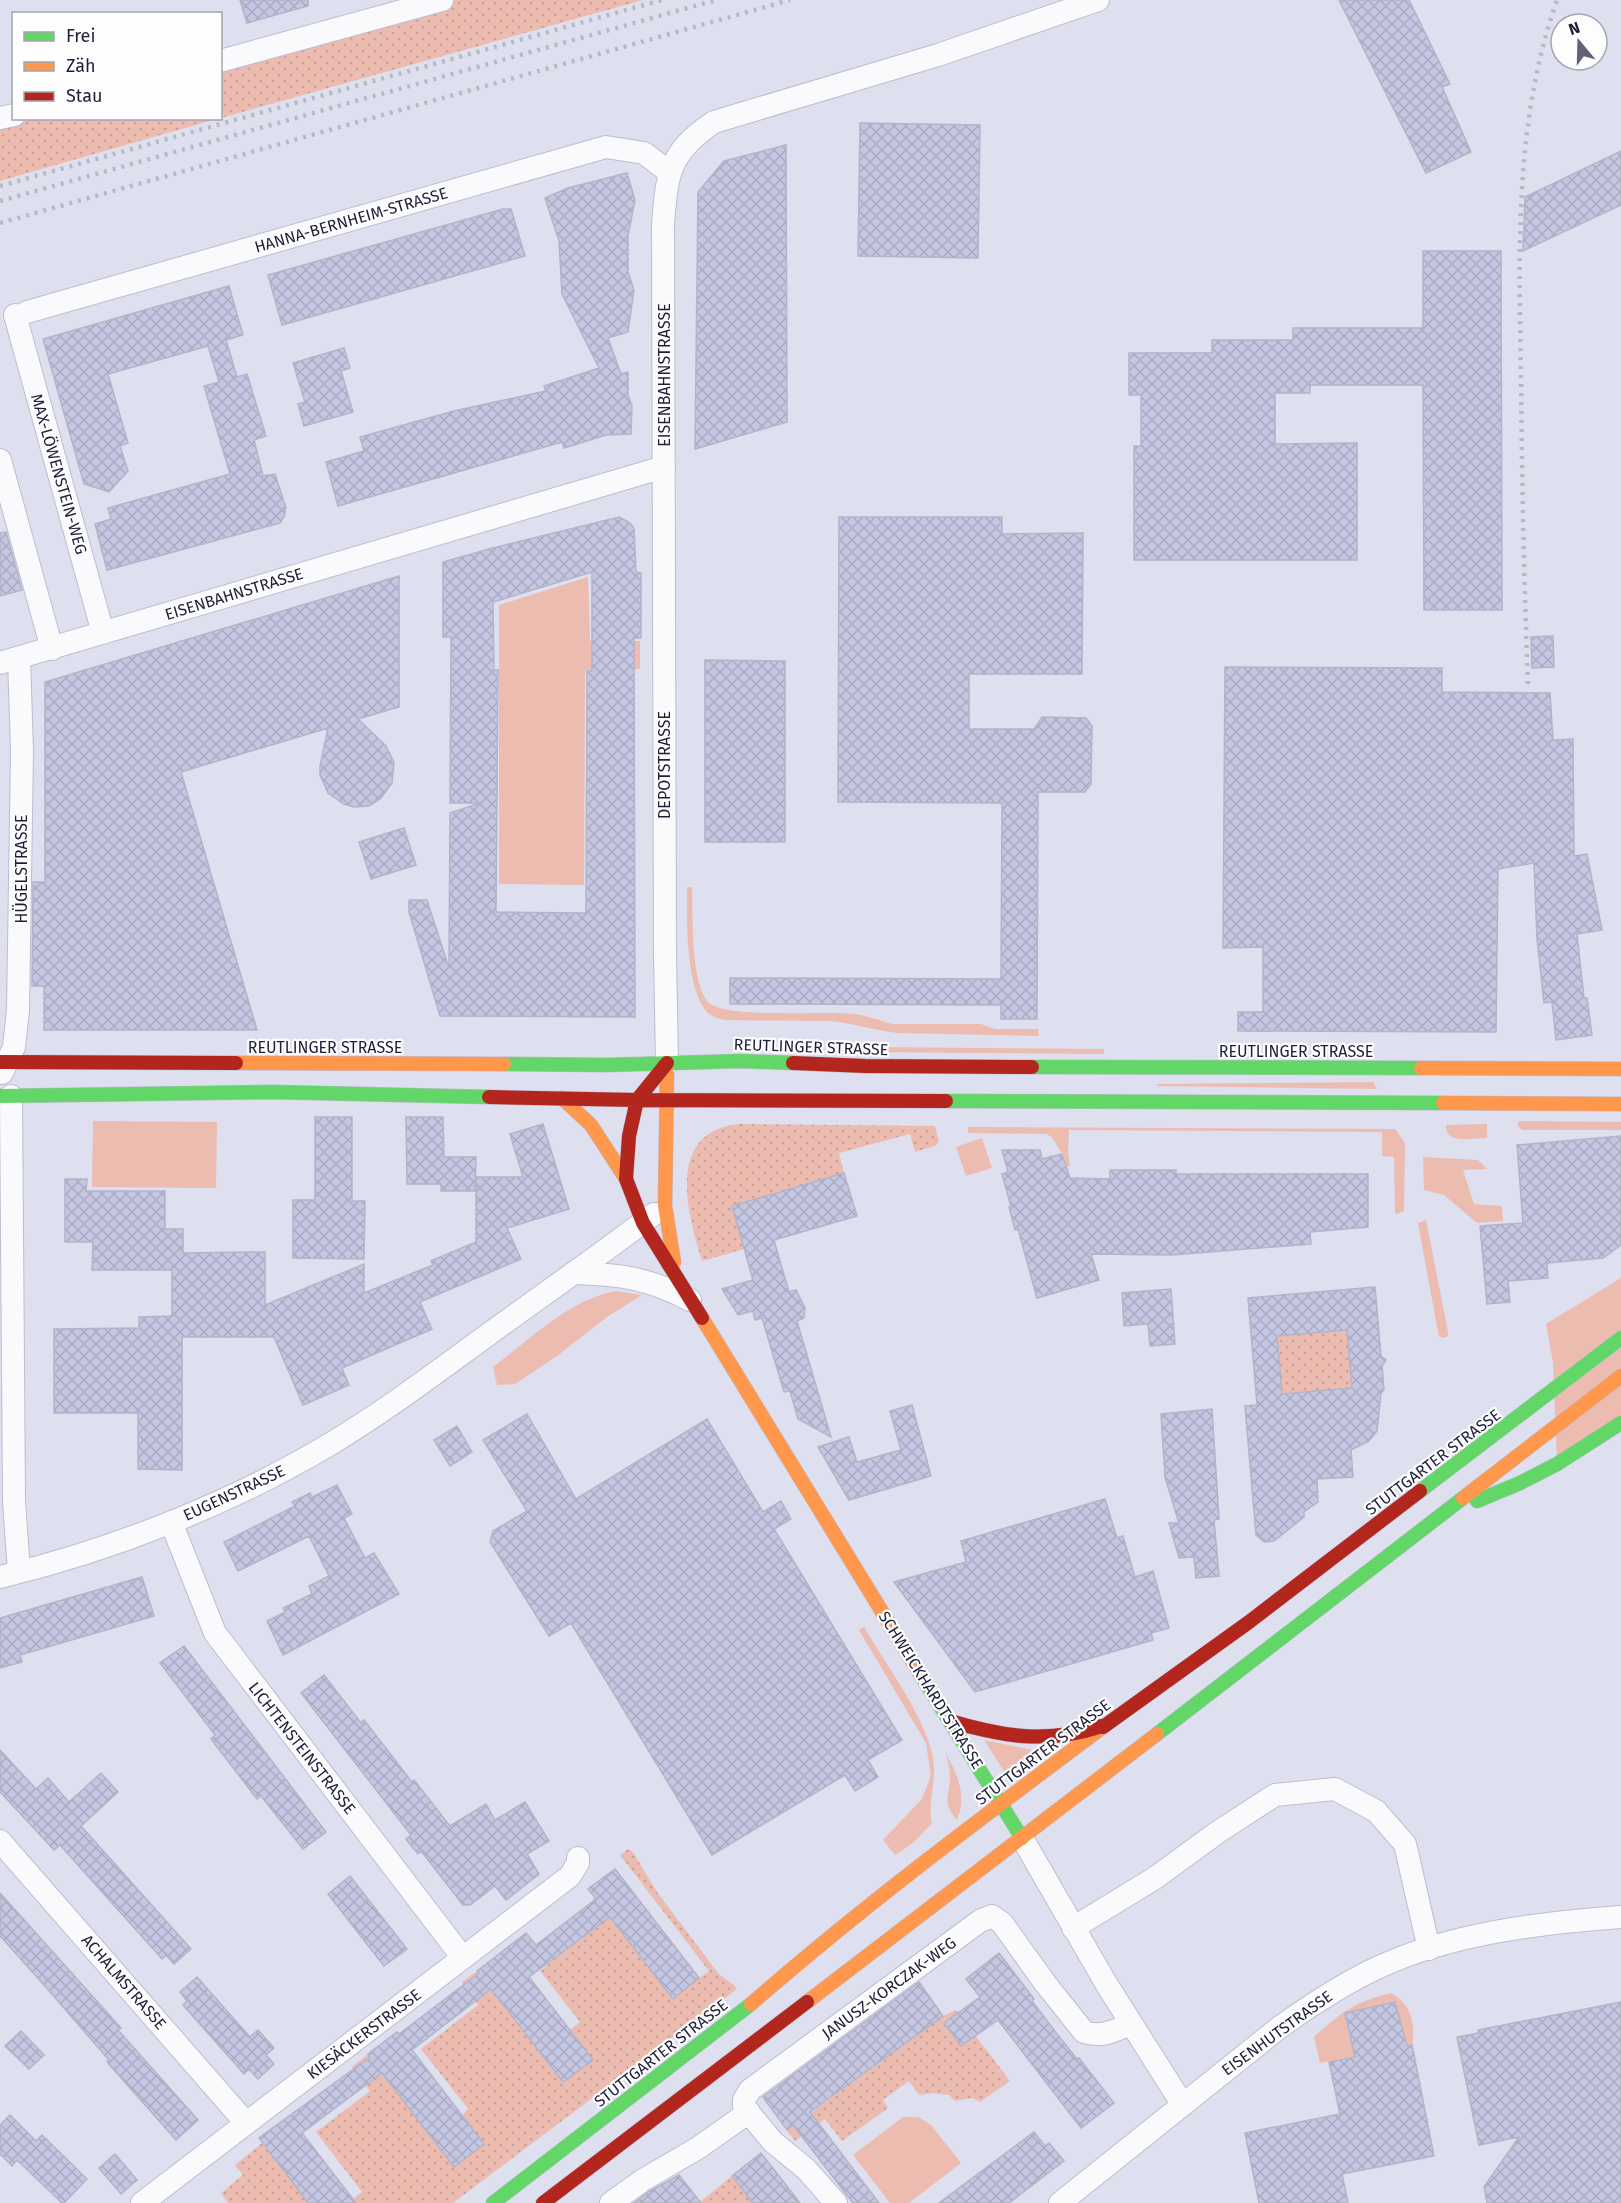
<svg xmlns="http://www.w3.org/2000/svg" width="1621" height="2203" font-family="'Fira Sans',sans-serif">
<defs>
<pattern id="garden-dots" width="8" height="8" patternUnits="userSpaceOnUse" patternTransform="scale(1.5)"><rect width="8" height="8" fill="#ecbcb1"/><path d="M2 2h.1M6 6h.1" fill="none" stroke="#caa199" stroke-width="1.8" stroke-linecap="round"/></pattern>
<pattern id="building-cross-hatch" width="8" height="8" patternUnits="userSpaceOnUse" patternTransform="scale(1.5)"><rect width="8" height="8" fill="#c5c6e2"/><path d="M0 0l8 8M0 8l8-8" fill="none" stroke="#a9aac3"/></pattern>
</defs>
<rect width="100%" height="100%" fill="#dedfef"/>
<!-- green -->
<path fill="#ecbcb1" d="M588,577L590,641H640V669L585,670L584,885L499,884V605Z
M687,887H692C693,916 690,977 707,1001C722,1020 825,1010 853,1014C867,1015 879,1021 893,1024H981L995,1029H1038L1039,1036L899,1033C875,1031 854,1023 830,1021L724,1020C718,1018 712,1017 707,1012C685,987 687,919 687,887Z
M867,1047L1104,1049V1054L867,1052Z
M1373,1082L1377,1089L1157,1086V1084Z
M93,1121L217,1122L216,1188L92,1187Z
M1519,1121L1621,1122V1130H1522L1517,1125Z
M1487,1124V1138C1473,1138 1445,1145 1446,1125Z
M968,1127L1395,1129L1405,1143L1404,1211L1397,1214L1395,1213L1394,1157L1382,1156V1132L1069,1130L1068,1152L1070,1166L1067,1167L1063,1153C1056,1148 1057,1140 1047,1134L968,1133Z
M982,1138L992,1168L966,1176L956,1147Z
M1423,1157L1478,1160L1487,1169L1463,1170L1474,1204L1502,1206L1503,1221L1477,1223L1444,1195L1424,1190Z
M1426,1220L1448,1332V1336L1443,1338L1439,1336L1438,1332L1418,1223Z
M1621,1278V1423L1557,1464L1553,1362L1546,1324Z
M616,1291L642,1295L607,1317L557,1356L515,1384L497,1385L493,1367C529,1340 570,1299 616,1291Z
M864,1627C885,1663 926,1718 933,1758C937,1781 927,1803 932,1823L913,1843L895,1855L883,1840L922,1799L931,1776L926,1743L859,1630Z
M984,1740L1047,1753L1009,1779Z
M946,1754C958,1775 967,1796 957,1820C942,1803 949,1798 950,1778C950,1770 948,1762 946,1754Z
M1391,1993C1411,2004 1416,2024 1412,2045L1320,2063L1314,2037C1340,2013 1356,2001 1391,1993Z
M903,2117H918L931,2125L961,2163L909,2203H890L853,2155Z"/>
<!-- garden -->
<path fill="url(#garden-dots)" d="M442,0H643L221,118V61Z
M0,118H220L0,181Z
M739,1124L935,1126L939,1141L935,1146L915,1152L910,1134L839,1153L844,1173L732,1206L744,1249L702,1261C687,1212 665,1132 739,1124Z
M1347,1330L1352,1388L1282,1394L1277,1336Z
M628,1849L633,1852L657,1892L718,1973C724,1980 732,1981 737,1989L453,2203H356L353,2199L362,2192L316,2132L370,2091L352,2067L368,2054L454,2166L462,2115L468,2109L421,2049L478,2005L462,1982L477,1971L563,2082L592,2060L570,2030L580,2022L540,1971L591,1930L578,1913L595,1898L673,1998L709,1971L620,1855Z
M956,2010L1010,2081L980,2102L972,2098L955,2101L949,2095L934,2093L919,2095L909,2081L883,2100L888,2108L842,2141L825,2119L795,2141L787,2130L943,2016Z
M262,2143L308,2203H228L221,2193L243,2175L235,2165Z
M732,2176L753,2203H701L700,2202Z"/>
<!-- building -->
<path fill="url(#building-cross-hatch)" stroke="#b3b4c7" stroke-width="1.5" fill-rule="evenodd" d="M240,0H308V6L247,23Z
M1339,0H1409L1450,84L1442,87L1471,152L1426,173Z
M860,123L980,125L978,258L858,256Z
M786,145L787,422L695,449L698,192L724,161Z
M1621,151V205L1523,251L1525,197Z
M627,173L635,200L628,236V272L634,290L628,332L608,338L621,374L628,372V395L632,406L631,434L606,435L564,448L562,442L338,506L326,462L364,451L360,437L454,411L546,391L544,386L599,368L562,294L559,241L545,198L568,188Z
M503,209H511L525,256L282,325L268,275Z
M1423,251H1501L1502,610H1424L1423,385H1310V393H1275V444L1357,443V560H1134V446H1141V395H1129V353H1212V340H1293V328H1423Z
M229,286L243,335L226,340L237,377L247,374L266,436L254,440L263,476L275,474L286,508L284,517L280,523L107,570L95,524L111,519L108,508L230,474L204,386L219,382L208,346L108,374L128,443L120,446L128,471L109,492L84,484L43,339Z
M344,348L350,368L341,371L353,412L304,426L298,404L305,402L293,363Z
M619,517L630,523L634,528L636,572L641,573V638H634L635,1017L440,1016L409,912V900H427L449,968L450,813L480,803H450L451,637H443V562L489,549ZM592,572V671H587L586,913L496,912L498,670H494L493,602Z
M839,517H1002V534L1083,533L1082,674H969V729H1034L1042,717L1086,718L1092,726L1091,784L1085,792H1038L1037,1019H1001V1005L730,1004V978L1001,979L1002,803L838,802Z
M6,532L22,590L0,596V533Z
M399,576V707L358,719L386,746L394,763L392,783L381,798L369,806L354,807L344,804L328,793L320,775V766L328,728L181,772L257,1030H44V986H32L33,882H45V682Z
M1553,636L1554,667L1532,668L1531,637Z
M705,660L785,661V842H705Z
M1225,667L1442,668V692L1550,693L1553,740L1573,739L1574,856L1587,854L1602,930L1577,934L1584,998H1587L1592,1035L1556,1040L1552,1002L1544,1003L1537,939L1534,863L1498,869L1496,1032L1238,1031V1012H1263V947L1223,948Z
M404,828L416,865L371,879L359,842Z
M315,1117H352V1201H365L364,1259L293,1258V1200H315Z
M406,1117H443L444,1157H476L475,1191H441V1184H407Z
M543,1124L569,1209L507,1228L521,1259L420,1302L432,1329L342,1368L349,1385L303,1405L274,1337H182V1470L138,1469V1413H54V1329L139,1328V1317L172,1316V1270H92L93,1242H65V1179H87L86,1191H165V1229H183V1253L265,1252V1305L364,1264V1293L433,1265L431,1261L476,1242V1177H523L510,1134Z
M1621,1136V1245L1603,1258L1547,1263L1548,1278L1508,1281L1510,1302L1487,1304L1480,1226L1523,1223L1517,1145Z
M1002,1150H1040L1042,1159L1062,1154L1070,1178L1110,1179V1170H1176V1174H1368V1227L1310,1232L1311,1244L1171,1255L1091,1254L1099,1280L1037,1298L1018,1229L1015,1230L1009,1207H1011L1002,1174L1008,1172Z
M844,1173L857,1216L774,1240L789,1292L796,1290L805,1308L804,1318L797,1321L831,1437L798,1419L790,1391L784,1392L762,1318L755,1320L753,1311L738,1315L722,1289L753,1280L732,1206Z
M1375,1287L1381,1356L1386,1360L1382,1366L1384,1390L1381,1393L1377,1431L1369,1441L1351,1450L1353,1477L1317,1479L1318,1502L1304,1512V1517L1274,1541L1264,1542L1256,1535L1245,1406L1257,1405L1248,1298ZM1347,1330L1352,1388L1282,1394L1277,1336Z
M1171,1289L1175,1344L1150,1346L1148,1324L1124,1326L1122,1293Z
M912,1405L931,1476L849,1500L818,1447L849,1437L857,1462L901,1450L890,1411Z
M1212,1409L1219,1519L1214,1520L1219,1576L1196,1578L1194,1557L1179,1558L1169,1523H1179L1165,1477L1161,1414Z
M527,1414L576,1499L707,1419L763,1512L781,1501L791,1519L774,1529L902,1740L868,1760L878,1777L855,1791L845,1775L712,1855L571,1623L549,1636L490,1542L493,1531L527,1511L483,1440Z
M457,1426L472,1452L450,1466L434,1440Z
M337,1485L352,1514L344,1518L365,1558L374,1553L399,1594L283,1655L267,1621L285,1612L283,1608L312,1594L309,1586L329,1576L309,1536L238,1571L224,1542L295,1506L292,1502L310,1493L312,1497Z
M1105,1499L1117,1538L1123,1536L1135,1577L1153,1571L1169,1628L1151,1633L1153,1640L975,1692L894,1582L966,1562L961,1541Z
M142,1577L154,1616L20,1655L22,1662L0,1668V1618Z
M184,1646L326,1832L303,1849L261,1796L257,1799L221,1752L211,1739L215,1735L160,1663Z
M324,1675L361,1723L364,1720L412,1782L414,1780L450,1826L486,1804L495,1820L525,1802L549,1841L527,1854L539,1874L506,1900L495,1886L470,1905H463L421,1851L418,1854L406,1839L411,1835L301,1693Z
M0,1750L36,1789L48,1778L69,1802L101,1773L118,1792L81,1826L191,1949L174,1964L166,1955L162,1959L60,1845L54,1850L0,1792Z
M615,1869L699,1978L673,1999L610,1917L529,1977L593,2060L563,2082L491,1989L412,2050L484,2144L454,2167L382,2073L302,2133L356,2203H308L259,2138L370,2057L368,2054L397,2032L399,2034L479,1973L477,1971L526,1933L536,1945L596,1899L588,1889Z
M350,1876L407,1949L384,1966L328,1894Z
M0,1893L104,2009L121,2028L118,2030L198,2120L176,2140L107,2062L109,2060L44,1985L0,1936Z
M999,1953L1034,1999L1032,2001L1054,2030L1077,2059L1079,2058L1114,2103L1081,2128L998,2020L961,2046L944,2023L980,1997L966,1979Z
M197,1977L250,2037L258,2030L274,2048L266,2055L274,2064L258,2079L249,2069L244,2074L183,2005L187,2001L180,1992Z
M919,1982L943,2016L810,2112L879,2203H853L793,2125L787,2130L763,2097Z
M1395,2002L1407,2046L1412,2045L1434,2156L1342,2174L1348,2203H1259L1245,2133L1340,2114L1329,2062L1355,2057L1345,2013Z
M1621,2002V2203H1487L1484,2187L1519,2137L1479,2145L1457,2037L1479,2033L1478,2030Z
M21,2031L44,2055L29,2069L5,2046Z
M10,2115L36,2141L42,2135L87,2179L64,2203H62L17,2160L12,2166L0,2154V2125Z
M1034,2132L1045,2146L1049,2143L1064,2161L1009,2203H939Z
M761,2153L800,2203H753L732,2176Z
M115,2154L137,2180L121,2194L99,2168Z
M679,2175L701,2203H634L650,2191Z"/>
<g fill="none" stroke-linecap="round" stroke-linejoin="round">
<!-- street casing -->
<g stroke="#bdbdd2" stroke-width="24">
<path id="street" d="M220,61L442,0
M0,118L14,115
M27,312L606,147L644,153L669,172
M15,315L103,633
M0,460L52,649
M0,663L664,467
M667,1063L665,954L663,224C667,173 669,152 714,122L938,55L1098,0
M2,1073L14,1047L18,1010L22,751L19,658
M11,1096L14,1501L19,1572
M573,1273C617,1274 650,1278 690,1300
M171,1522L215,1633L463,1958
M0,1577C113,1550 232,1503 332,1443C387,1410 438,1371 489,1334C544,1294 600,1255 654,1214
M1022,1838L1107,1985L1183,2105
M0,1841L246,2123
M1073,1928L1155,1878L1218,1832L1275,1795L1335,1789L1376,1811L1405,1844L1429,1949
M142,2203L570,1876L578,1863V1858
M611,2203L643,2180L698,2148L749,2112
M836,2203L806,2169L773,2142L744,2107V2100L750,2090L980,1921L992,1916L1002,1923L1045,1983L1084,2032C1101,2038 1115,2031 1130,2024
M1060,2203L1280,2027C1311,2005 1344,1983 1379,1967C1453,1933 1540,1923 1621,1917"/>
</g>
<!-- fast casing -->
<g stroke="#bdbdd2" stroke-width="15">
<path id="fast" d="M504,1064L607,1065L740,1061L793,1063
M1032,1067L1421,1068
M0,1096L272,1092L489,1097
M946,1101L1443,1103
M1420,1491L1621,1338
M1477,1501L1520,1483L1557,1464L1621,1423
M919,1672L1022,1838
M1157,1734L1463,1498
M493,2203L751,2004"/>
</g>
<!-- slow casing -->
<g stroke="#bdbdd2" stroke-width="15">
<path id="slow" d="M236,1063L504,1064
M1421,1068L1621,1069
M667,1073L665,1206L674,1262
M562,1098L591,1125L626,1179
M1443,1103L1621,1104
M702,1318L919,1672
M1463,1498L1621,1376
M807,2002L1157,1734
M751,2004C863,1906 984,1816 1103,1727"/>
</g>
<!-- jam casing -->
<g stroke="#bdbdd2" stroke-width="15">
<path id="jam" d="M0,1062L236,1063
M667,1063L637,1100L629,1136L626,1179L643,1223L702,1318
M793,1063L865,1066L1032,1067
M489,1097L637,1100L946,1101
M950,1721C1004,1737 1048,1744 1102,1726
M1103,1727L1249,1622L1420,1491
M543,2203L807,2002"/>
</g>
<!-- street -->
<use href="#street" stroke="#fafafd" stroke-width="22"/>
<!-- fast -->
<use href="#fast" stroke="#63d668" stroke-width="14"/>
<!-- slow -->
<use href="#slow" stroke="#ff974d" stroke-width="14"/>
<!-- jam -->
<use href="#jam" stroke="#b3261e" stroke-width="14"/>
<!-- rail -->
<path stroke="#b9babf" stroke-width="4.5" stroke-dasharray="3 6" stroke-linecap="butt" d="M0,186L662,0
M0,201L716,0
M0,223L790,0
M1528,684C1524,582 1522,480 1521,378C1519,251 1514,122 1557,0"/>
</g>
<g text-anchor="middle" dominant-baseline="central" stroke-width="4.5" stroke-linejoin="round" paint-order="stroke">
<!-- street labels -->
<g font-size="16" fill="#1e1e39" stroke="#fdfdfd">
<text transform="translate(351 220) rotate(-16)">HANNA-BERNHEIM-STRASSE</text>
<text transform="translate(664 375) rotate(-90)">EISENBAHNSTRASSE</text>
<text transform="translate(59 474) rotate(74)">MAX-LÖWENSTEIN-WEG</text>
<text transform="translate(234 594) rotate(-17)">EISENBAHNSTRASSE</text>
<text transform="translate(664 765) rotate(-90)">DEPOTSTRASSE</text>
<text transform="translate(21 869) rotate(-90)">HÜGELSTRASSE</text>
<text x="325" y="1047">REUTLINGER STRASSE</text>
<text transform="translate(811 1047) rotate(2)">REUTLINGER STRASSE</text>
<text x="1296" y="1051">REUTLINGER STRASSE</text>
<text transform="translate(1433 1462) rotate(-37)">STUTTGARTER STRASSE</text>
<text transform="translate(234 1493) rotate(-25)">EUGENSTRASSE</text>
<text transform="translate(931 1690) rotate(58)">SCHWEICKHARDTSTRASSE</text>
<text transform="translate(302 1748) rotate(52)">LICHTENSTEINSTRASSE</text>
<text transform="translate(1043 1752) rotate(-37)">STUTTGARTER STRASSE</text>
<text transform="translate(124 1982) rotate(49)">ACHALMSTRASSE</text>
<text transform="translate(889 1988) rotate(-36)">JANUSZ-KORCZAK-WEG</text>
<text transform="translate(1277 2033) rotate(-36)">EISENHUTSTRASSE</text>
<text transform="translate(364 2034) rotate(-37)">KIESÄCKERSTRASSE</text>
<text transform="translate(661 2053) rotate(-38)">STUTTGARTER STRASSE</text>
</g>
</g>
<!-- legend -->
<rect x="12" y="12" width="210" height="108" fill="#fdfdfd" stroke="#a4a4af" stroke-width="1.5"/>
<rect x="24" y="32" width="30" height="9" fill="#63d668" stroke="#a4a4af" stroke-width="1.5"/>
<text x="66" y="42" font-size="18" fill="#1e1e39">Frei</text>
<rect x="24" y="62" width="30" height="9" fill="#ff974d" stroke="#a4a4af" stroke-width="1.5"/>
<text x="66" y="72" font-size="18" fill="#1e1e39">Zäh</text>
<rect x="24" y="92" width="30" height="9" fill="#b3261e" stroke="#a4a4af" stroke-width="1.5"/>
<text x="66" y="102" font-size="18" fill="#1e1e39">Stau</text>
<!-- north arrow -->
<g transform="translate(1579 42) rotate(341)"><circle r="28" fill="#fdfdfd" stroke="#a4a4af" stroke-width="1.5"/>
<path d="M0-4.5L10 22L0 15L-10 22Z" fill="#616279"/>
<text y="-9" font-size="16" font-weight="bold" text-anchor="middle" fill="#1e1e39">N</text>
</g>
</svg>
